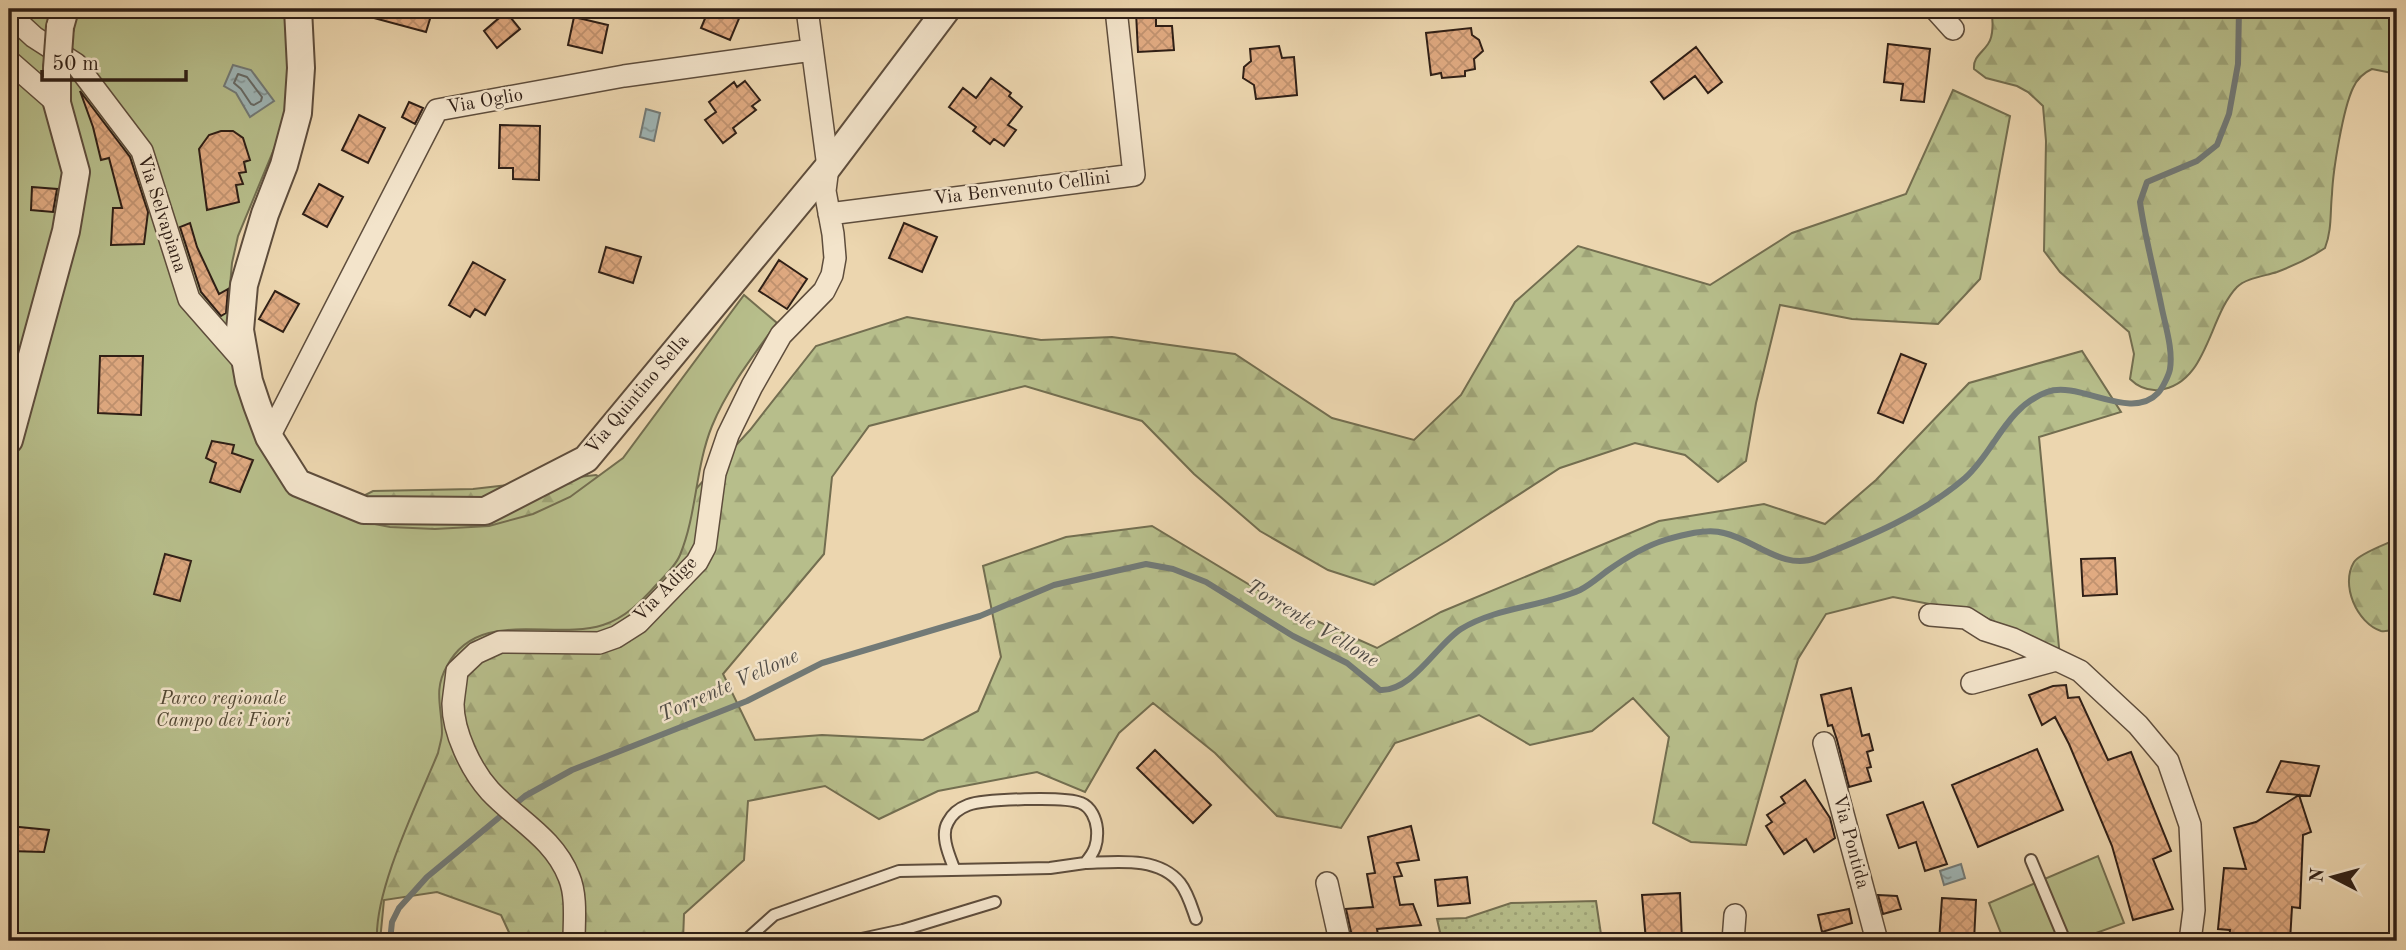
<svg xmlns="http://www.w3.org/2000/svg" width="2406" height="950" font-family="'Old Standard TT',serif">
<defs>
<pattern id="forest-firs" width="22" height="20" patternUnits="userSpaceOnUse" patternTransform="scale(1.75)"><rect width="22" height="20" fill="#b7be8b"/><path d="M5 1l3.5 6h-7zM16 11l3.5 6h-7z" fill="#9ea377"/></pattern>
<pattern id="garden-dots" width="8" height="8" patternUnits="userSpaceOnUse" patternTransform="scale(1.75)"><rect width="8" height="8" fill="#b7be8b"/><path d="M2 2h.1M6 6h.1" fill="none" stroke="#9ea377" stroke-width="1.8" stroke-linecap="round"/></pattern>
<pattern id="water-ripples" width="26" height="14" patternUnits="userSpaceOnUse" patternTransform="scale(1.75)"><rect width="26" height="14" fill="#9eb6b7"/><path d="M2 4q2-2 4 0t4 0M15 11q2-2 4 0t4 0" fill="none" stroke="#819394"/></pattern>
<pattern id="building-cross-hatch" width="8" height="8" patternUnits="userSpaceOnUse" patternTransform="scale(1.75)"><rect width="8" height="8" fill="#e0aa81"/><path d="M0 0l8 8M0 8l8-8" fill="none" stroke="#c0926f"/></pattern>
</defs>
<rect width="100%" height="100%" fill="#ecd6af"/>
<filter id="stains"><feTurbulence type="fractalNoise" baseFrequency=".00286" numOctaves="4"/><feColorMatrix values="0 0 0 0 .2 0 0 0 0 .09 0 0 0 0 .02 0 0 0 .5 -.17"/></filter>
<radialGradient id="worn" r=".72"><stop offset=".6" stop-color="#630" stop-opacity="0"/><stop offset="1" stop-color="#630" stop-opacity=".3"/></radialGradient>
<!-- forest -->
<path fill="url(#forest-firs)" stroke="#736e50" stroke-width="2" d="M1991,9H2397V74L2372,69C2363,73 2357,79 2353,88C2343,109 2333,170 2332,194C2330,213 2332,230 2325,248C2310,258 2293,266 2277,272C2265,276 2246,278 2237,287C2208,317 2208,384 2159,390C2147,391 2138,387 2130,379L2134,354L2129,332L2060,272L2044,251L2046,141L2043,106L2028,92L2017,86L1986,78L1974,69C1973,57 1982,53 1988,44C1994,36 1993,18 1991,9Z
M1953,90L2010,116L1980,279L1938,324L1852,319L1780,305L1756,403L1746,461L1718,482L1685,455L1635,443L1560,468L1447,541L1374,585L1328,570L1260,531L1194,474L1142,421L1025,386L869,426L832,477L824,554L723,674L755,740L822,735L923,740L978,711L1001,657L983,566L1066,537L1152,526L1288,608L1377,648L1441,612L1659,521L1764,504L1825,524L1876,480L1969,383L2082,351L2121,412L2039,437L2060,658L1977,613L1893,597L1826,614L1798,659L1746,845L1691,842L1653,823L1669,737L1633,698L1592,731L1530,745L1479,715L1395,743L1341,828L1277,816L1215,753L1153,703L1119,733L1085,792L1037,772L938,791L879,819L825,786L748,801L744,860L684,914L683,941H513L501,915L437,892L384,900L380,941H122L287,535L373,491L473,489L596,475L672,515L750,430L816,346L907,317L1041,340L1112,337L1235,354L1332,418L1414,440L1461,395L1515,302L1578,246L1710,285L1792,233L1906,194Z
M2397,539V629C2392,630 2386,632 2381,631C2357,623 2340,585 2354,562C2360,553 2387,544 2397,539Z"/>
<!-- park -->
<path fill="#b7be8b" stroke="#736e50" stroke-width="2" d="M9,9H290L295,34L284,125L238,236L232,263L228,309L238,377L252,425L360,521L390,527L435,529L489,526L533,514L570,497L623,458L744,295L777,323C753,356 727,389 712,426C695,468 697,514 680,555C676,565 665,576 657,584C642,601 625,618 603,625C553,641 478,607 447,666C433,690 442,707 442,733C442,739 439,747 438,753C418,802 374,890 377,941H9Z
M2098,856L2124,923L2074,941H2004L1989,903Z"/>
<!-- garden -->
<path fill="url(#garden-dots)" stroke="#736e50" stroke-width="2" d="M1596,901L1602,941H1442L1437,919L1466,918L1511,903Z"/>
<!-- water -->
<path fill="url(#water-ripples)" stroke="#727a77" stroke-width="2" d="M233,65L251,70L274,101L250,117L236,93L224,86Z
M646,109L660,113L654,141L640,137Z
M1961,864L1965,878L1944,885L1940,871Z"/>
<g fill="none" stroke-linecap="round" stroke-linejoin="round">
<!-- shore -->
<path stroke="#666a66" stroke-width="2" d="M238,74L247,77L262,97L261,101L254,105L251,104L241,89L234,83Z"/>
<!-- stream -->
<path stroke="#727a77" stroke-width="6" d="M390,941L392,922L399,908L427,877L525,796L572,770L747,701L822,663L980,616L1054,585L1146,564L1173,569L1206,582L1293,636L1347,663L1380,690C1412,692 1437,644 1461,629C1497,607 1542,607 1580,590C1590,585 1599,577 1607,571C1624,559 1645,546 1665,540C1682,535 1707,528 1724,533C1755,540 1784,571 1816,558C1868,537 1922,515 1965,478C1995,451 2006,407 2047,392C2079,380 2131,422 2158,393C2162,389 2169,375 2170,369C2173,350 2166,328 2162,309C2155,274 2145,238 2140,202L2147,182L2197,161L2217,145L2229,114L2238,64L2239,9"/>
</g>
<!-- building -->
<path fill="url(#building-cross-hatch)" stroke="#2f1f16" stroke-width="2" d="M359,9H433L426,32L359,14Z
M709,9H743L730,40L701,28Z
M1156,11V26H1172L1174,50L1138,52L1136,12Z
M506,12L520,29L497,48L484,31Z
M574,17L608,25L602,53L568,45Z
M1471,28L1472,35L1479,40L1483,51L1474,59L1475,69L1465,71V76L1442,78L1441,73L1431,75L1426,33Z
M1888,44L1930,49L1924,102L1901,100L1903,84L1884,82Z
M1279,46L1282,58L1294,57L1297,95L1256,99L1254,85L1243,78L1244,67L1251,61L1250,49Z
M1696,47L1722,82L1708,93L1695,76L1664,99L1651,82Z
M991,78L1011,93L1009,96L1022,107L1008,125L1016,130L1004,146L994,139L990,144L973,131L976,127L949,107L963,88L976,98Z
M745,81L760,100L752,106L756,110L733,128L736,133L723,143L705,120L716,112L709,102L734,82L737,87Z
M80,91L130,157L148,212L144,244L111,245L113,208H122L109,158L101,160L93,127Z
M409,102L423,108L415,124L402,117Z
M359,115L385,128L368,163L342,150Z
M500,125L540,126L539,180L513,179V168H499Z
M221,131H233L243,138L250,160L244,162L246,172L239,173L243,184L236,185L239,202L207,210L199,149L209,135Z
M319,184L343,197L327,227L303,214Z
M32,187L57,189L53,212L31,210Z
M190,223L197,247L219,294L228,289L226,313L221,316L201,292L180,227Z
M904,223L937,237L922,272L889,258Z
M606,247L641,257L633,283L599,272Z
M779,260L807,279L787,309L759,291Z
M473,262L505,280L485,315L475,309L470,317L449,305Z
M275,291L299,304L283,332L259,319Z
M1901,354L1926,364L1903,423L1878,413Z
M100,356H143L141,415L98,413Z
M212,441L234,445L232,453L253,460L240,492L210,482L216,463L206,458Z
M165,554L191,561L180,601L154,594Z
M2115,558L2117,594L2083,596L2081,559Z
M2066,685L2068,698L2079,697L2108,760L2131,752L2171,851L2153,859L2173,909L2133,920L2112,846L2069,744L2055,717L2042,725L2029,695L2053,686Z
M1851,688L1862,736L1869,734L1873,750L1867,752L1871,767L1867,768L1871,781L1849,787L1837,740L1832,725L1828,726L1821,695Z
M2037,749L2063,810L1978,847L1952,785Z
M1155,750L1211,805L1193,823L1137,768Z
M2281,761L2319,766L2310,796L2267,792Z
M1805,780L1830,818L1835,838L1814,852L1806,839L1784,854L1766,826L1772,822L1767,815L1785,803L1781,797Z
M2299,795L2311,832L2303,835L2300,908L2292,907L2290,941H2229L2230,930L2218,929L2224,868L2246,869L2234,828L2256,822Z
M1923,802L1947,864L1925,871L1916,842L1899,848L1887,815Z
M9,826L49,830L44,852L9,851Z
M1411,826L1419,860L1397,863L1402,876L1394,877L1400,905L1413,904L1421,925L1377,929L1379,941H1353L1346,909L1373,907L1367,874L1375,873L1368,837Z
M1467,877L1470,903L1438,906L1435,880Z
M1680,893L1682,941H1646L1642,895Z
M1878,895L1897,896L1901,909L1883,914Z
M1942,898L1976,900L1974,941H1939Z
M1849,909L1852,923L1822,932L1818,915Z"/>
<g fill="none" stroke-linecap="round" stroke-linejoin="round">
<!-- service casing -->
<g stroke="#5e4d3c" stroke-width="14">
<path id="service" d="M2031,860L2065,941
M1085,863C1116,862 1158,856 1180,883C1188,893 1192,908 1196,919
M745,941L774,915L899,871L1050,868L1085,863C1095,852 1098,843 1097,829C1096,819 1091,807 1081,803C1066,796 984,799 968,805C960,808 952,814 948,822C940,835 949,855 954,868
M852,941L903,930L995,902"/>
</g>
<!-- minor casing -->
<g stroke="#5e4d3c" stroke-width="24">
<path id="minor" d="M1935,9L1953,29
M9,14L34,37L76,64L142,151L189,299L246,364
M9,61L57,103
M829,214L1134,175L1116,9
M269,437L437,110L624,76L812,50
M1930,615L1966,618L1985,630L2013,639L2080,671L2138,725L2168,761L2190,825L2194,910L2190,941
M1972,683L2056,660
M1824,743L1877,941
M1327,883L1340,941
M574,941C574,921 577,896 569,877C554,838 517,820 490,791C471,770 453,732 453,704C454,693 456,682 457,671L476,653L500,642L599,643L616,637L638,623L697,562L705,547L715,473L728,435L752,386L781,335L824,291L832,275L835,258L833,234L825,191L828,167L807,9
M1733,941L1735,915"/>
</g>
<!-- tertiary casing -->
<g stroke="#5e4d3c" stroke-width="30">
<path id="tertiary" d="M298,9L301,68L298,113L284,165L265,214L244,285L240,330L249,381L257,405L269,437L298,483L364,510L485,511L586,459L828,167L947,9
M60,27L65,9
M9,440L66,231L76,172L57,103V68"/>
</g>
<!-- service -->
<use href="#service" stroke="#f3e4cb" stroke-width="10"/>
<!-- minor -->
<use href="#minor" stroke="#f3e4cb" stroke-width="21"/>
<!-- tertiary -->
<use href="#tertiary" stroke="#f3e4cb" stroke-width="26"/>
<!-- tertiary-bridge casing -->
<g stroke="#5e4d3c" stroke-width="30" stroke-linecap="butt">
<path id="tertiary-bridge" d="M57,68L60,27"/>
</g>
<!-- tertiary-bridge -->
<use href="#tertiary-bridge" stroke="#f3e4cb" stroke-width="26"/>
</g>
<g text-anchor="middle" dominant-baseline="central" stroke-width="5" stroke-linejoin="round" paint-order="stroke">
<!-- street labels -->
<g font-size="19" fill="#2f1f16" stroke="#f3e4cb">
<text transform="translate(485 102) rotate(-10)">Via Oglio</text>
<text transform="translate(1022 189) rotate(-7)">Via Benvenuto Cellini</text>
<text transform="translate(161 214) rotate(72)">Via Selvapiana</text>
<text transform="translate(638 395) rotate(-50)">Via Quintino Sella</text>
<text transform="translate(666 590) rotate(-46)">Via Adige</text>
<text transform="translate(1850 842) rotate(75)">Via Pontida</text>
</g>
<!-- park labels -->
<g font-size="19" font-style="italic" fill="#514733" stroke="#f3e4cb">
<text x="223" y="699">Parco regionale<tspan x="223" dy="22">Campo dei Fiori</tspan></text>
</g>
<!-- water labels -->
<g font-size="21" font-style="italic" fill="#504c46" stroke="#f3e4cb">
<text transform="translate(1312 624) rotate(31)">Torrente Vellone</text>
<text transform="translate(729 686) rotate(-24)">Torrente Vellone</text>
</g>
</g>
<!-- margin -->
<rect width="2406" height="950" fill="none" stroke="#ecd6af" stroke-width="35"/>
<rect x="10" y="10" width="2385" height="929" fill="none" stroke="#2f1f16" stroke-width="3.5"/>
<rect x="18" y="18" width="2371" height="915" fill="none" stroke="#2f1f16" stroke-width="2"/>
<!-- north arrow -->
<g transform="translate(2333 877) rotate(276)" stroke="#f3e4cb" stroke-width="5" paint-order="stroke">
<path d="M0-5L12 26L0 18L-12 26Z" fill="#2f1f16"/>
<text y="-10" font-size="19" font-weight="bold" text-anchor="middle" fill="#2f1f16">N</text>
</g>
<!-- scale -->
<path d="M42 70v10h144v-10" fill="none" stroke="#2f1f16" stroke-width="3.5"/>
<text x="52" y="70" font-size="21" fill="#2f1f16" stroke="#f3e4cb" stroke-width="5" paint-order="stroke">50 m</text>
<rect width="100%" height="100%" filter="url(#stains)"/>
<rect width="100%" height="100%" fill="url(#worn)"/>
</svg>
